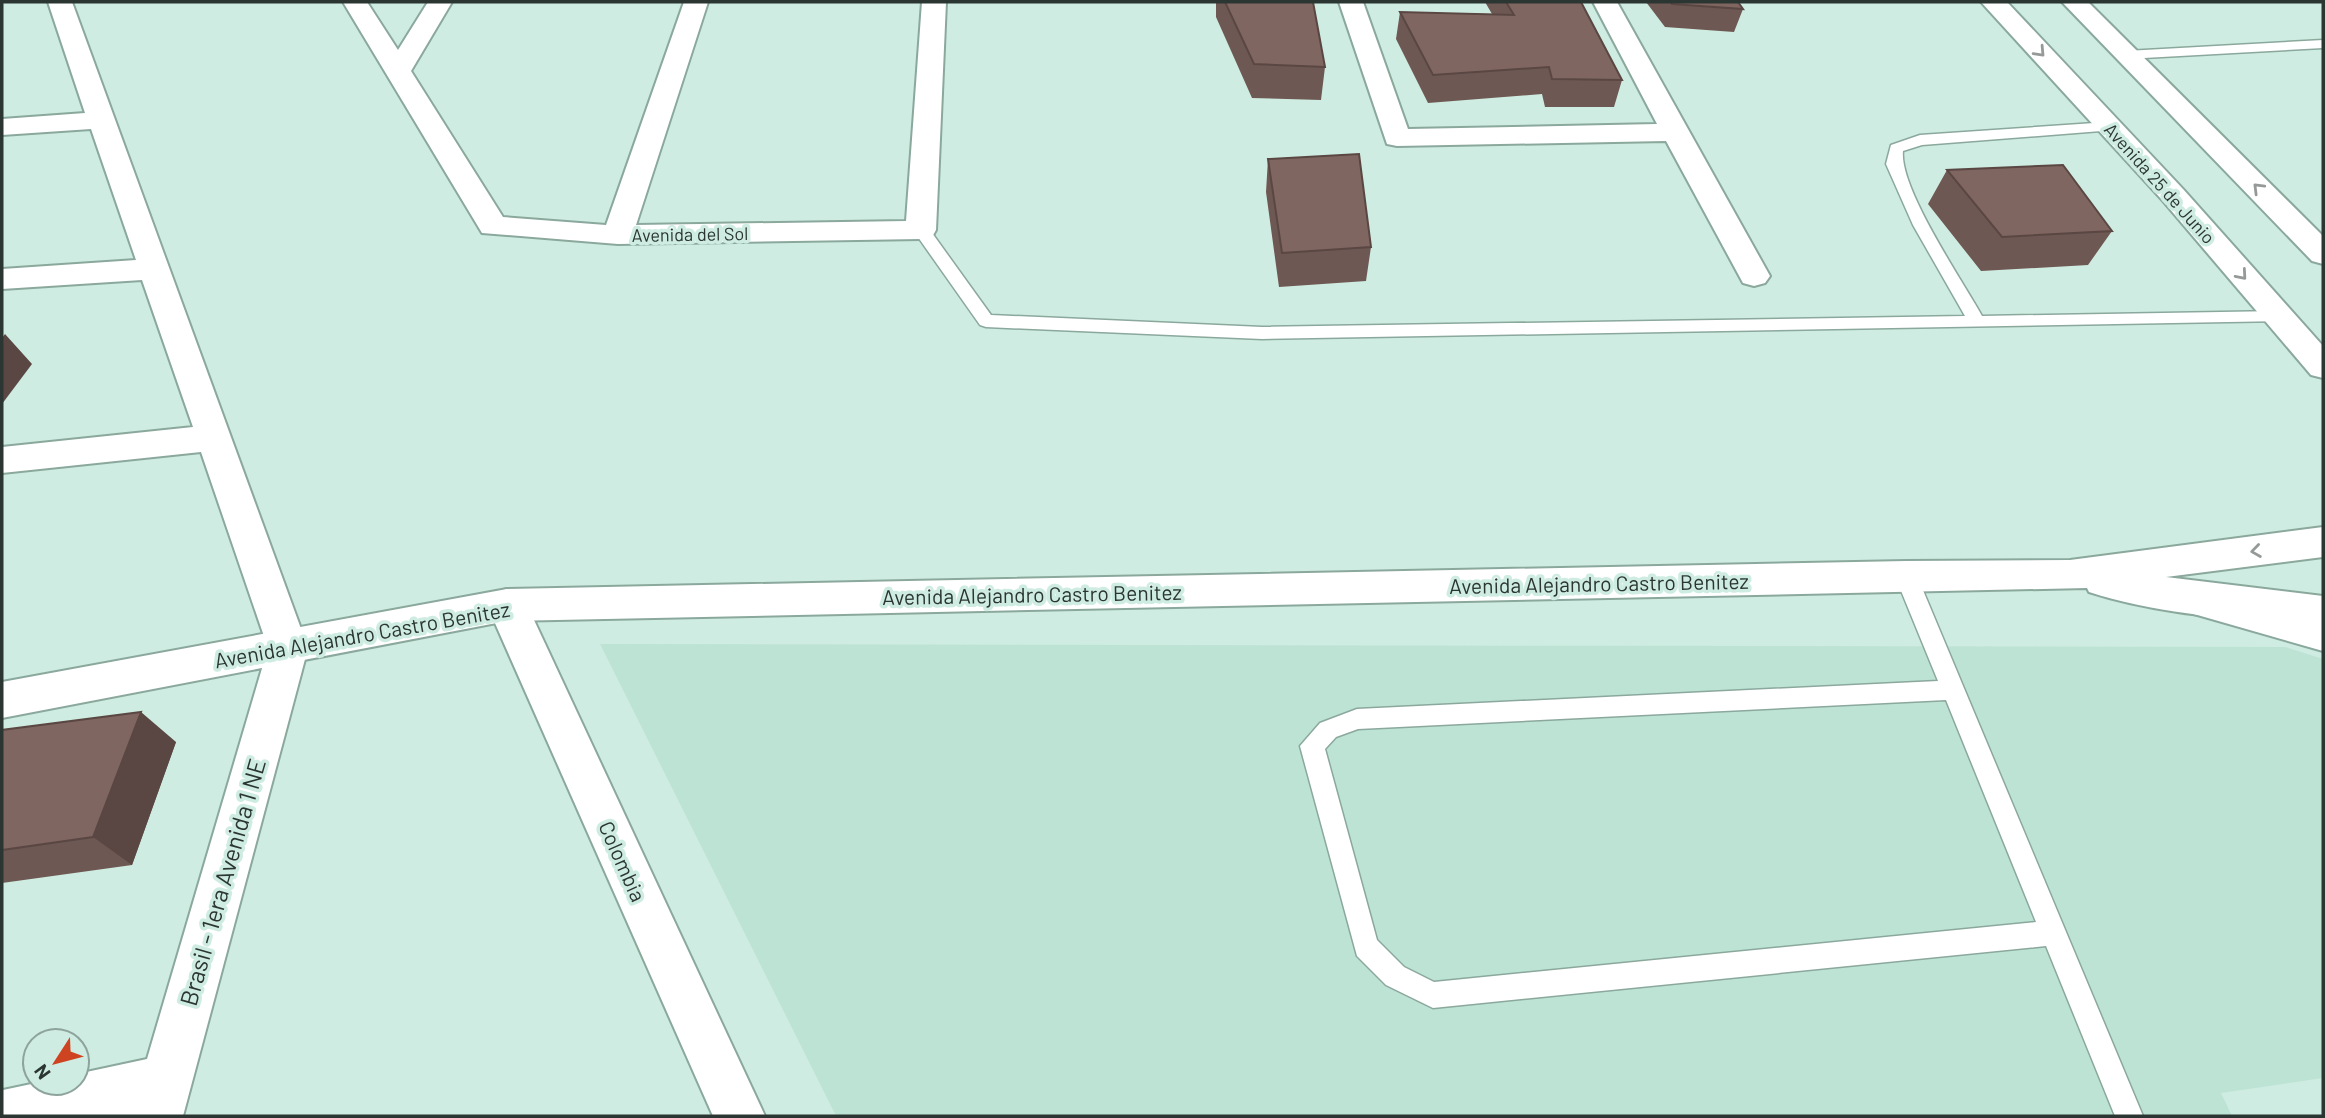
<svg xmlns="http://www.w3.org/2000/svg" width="2325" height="1118" font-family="Barlow,sans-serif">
<rect width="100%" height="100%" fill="#ceece1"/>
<!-- built -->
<path fill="#bde3d5" d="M600,644L2285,647L2323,659V1078L2221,1093L2232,1116H836Z"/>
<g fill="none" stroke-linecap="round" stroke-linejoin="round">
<!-- service casing -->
<g stroke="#8ba89d" stroke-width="3">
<path id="service" d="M2323,40V48L2126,59L2119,55L2126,51Z
M2109,122L2114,124L2117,127L2114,130L1922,145L1903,151C1899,188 1962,280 1982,316L2279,311L2288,317L2285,321L1262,339L986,327L980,325L913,230L915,226H927L991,315L1262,327L1965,316L1913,225L1886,164L1891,145L1920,135Z
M1906,568L1914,570L1917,576L2143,1116H2115L2046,946L1433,1008L1386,985L1357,956L1300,746L1320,723L1357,709L1938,681L1895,576L1898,570ZM1946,700L2036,922L1434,982L1404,967L1377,940L1325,749L1336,737L1358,729Z"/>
</g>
<!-- minor casing -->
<g stroke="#8ba89d" stroke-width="4">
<path id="minor" d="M48,2H72L308,648L183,1116H2L3,1090L36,1083H77V1074L147,1059L268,648L201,452L2,473V447L193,427L142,280L2,289V269L136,260L91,129L2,135V119L85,113Z
M343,2H367L398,50L428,2H452L411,71L503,217L606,225L684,2H708L636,225L906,221L922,2H946L936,230L932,237L921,239L618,244L482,233Z
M1339,2H1363L1408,129L1657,124L1593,2H1617L1770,276L1765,283L1754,286L1743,283L1666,141L1397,146L1387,144Z
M507,589L521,594L527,605L765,1116H713L487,605L493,594Z"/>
</g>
<!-- tertiary casing -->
<g stroke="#8ba89d" stroke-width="4">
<path id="tertiary" d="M2323,527V557L2166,577L2323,596V628C2246,619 2163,616 2089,592L2087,588L507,621L2,718V682L507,589L1906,561L2070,560Z"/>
</g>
<!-- primary casing -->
<g stroke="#8ba89d" stroke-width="4">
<path id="primary" d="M1981,2H2007L2183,189L2323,346V378L2311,375L2163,201Z
M2062,2H2088L2323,236V264L2312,261Z
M2187,581L2323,619V651L2173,608L2167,597L2173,586Z"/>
</g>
<!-- service -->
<use href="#service" fill="#fff" fill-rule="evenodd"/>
<!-- minor -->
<use href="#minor" fill="#fff" fill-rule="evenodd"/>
<!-- tertiary -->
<use href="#tertiary" fill="#fff" fill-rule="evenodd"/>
<!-- primary -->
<use href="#primary" fill="#fff" fill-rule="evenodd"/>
</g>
<!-- wall -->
<path fill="#6e5853" d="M1216,2H1313L1325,67L1321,100L1252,98L1216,17Z
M1485,2H1581L1622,80L1614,107H1545L1542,94L1428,103L1396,39L1400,12L1492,14Z
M1646,2H1738L1743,9L1734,32L1665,27Z
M1268,159L1371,247L1366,281L1279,287L1266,192Z
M1947,170L2112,231L2088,265L1981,271L1928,204Z
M2,730L176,742L132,865L2,883Z"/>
<!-- shaded-wall -->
<path fill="#5a4743" d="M5,334L32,364L2,404V338Z
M141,712L176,742L132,865L93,837Z"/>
<!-- building -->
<path fill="#806660" stroke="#5a4743" stroke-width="2" d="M1225,2H1313L1325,67L1254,64Z
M1506,2H1581L1622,80L1552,79L1549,67L1433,75L1400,12L1514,15Z
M1671,2H1738L1743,9L1672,4Z
M1359,154L1371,247L1282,253L1268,159Z
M2063,165L2112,231L2002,237L1947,170Z
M141,712L93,837L2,850V730Z"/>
<!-- one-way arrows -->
<defs><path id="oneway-chevron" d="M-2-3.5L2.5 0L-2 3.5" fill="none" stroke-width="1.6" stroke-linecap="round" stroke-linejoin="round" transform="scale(1.75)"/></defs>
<g stroke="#959a98">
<use href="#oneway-chevron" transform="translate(2040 52) rotate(47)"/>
<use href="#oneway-chevron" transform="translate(2258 188) rotate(-135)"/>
<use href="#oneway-chevron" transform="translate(2242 275) rotate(49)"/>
<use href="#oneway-chevron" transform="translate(2256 551) rotate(172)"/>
</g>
<g text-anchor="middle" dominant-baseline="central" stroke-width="7" stroke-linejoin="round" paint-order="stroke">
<!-- far-street labels -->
<g font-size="18" fill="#2b3632" stroke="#ceece1">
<text transform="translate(2160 183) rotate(48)">Avenida 25 de Junio</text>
<text transform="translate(690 234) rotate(-1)">Avenida del Sol</text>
</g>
<!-- street labels -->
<g font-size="21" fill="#2b3632" stroke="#ceece1">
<text transform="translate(1599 583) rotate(-1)">Avenida Alejandro Castro Benitez</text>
<text transform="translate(1032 594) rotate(-1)">Avenida Alejandro Castro Benitez</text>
<text transform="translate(362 634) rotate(-10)">Avenida Alejandro Castro Benitez</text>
<text transform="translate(623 861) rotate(66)">Colombia</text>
</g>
<!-- near-street labels -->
<g font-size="24" fill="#2b3632" stroke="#ceece1">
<text transform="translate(222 882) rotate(-74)">Brasil - 1era Avenida 1 NE</text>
</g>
</g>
<!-- border -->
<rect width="2325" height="1118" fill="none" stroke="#2b3632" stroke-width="7"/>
<!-- north arrow -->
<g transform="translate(56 1062) rotate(234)"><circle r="33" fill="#ceece1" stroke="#8da39b" stroke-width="2"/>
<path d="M0-5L12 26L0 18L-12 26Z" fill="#ce4420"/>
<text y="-10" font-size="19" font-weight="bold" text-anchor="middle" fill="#2b3632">N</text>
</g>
</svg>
